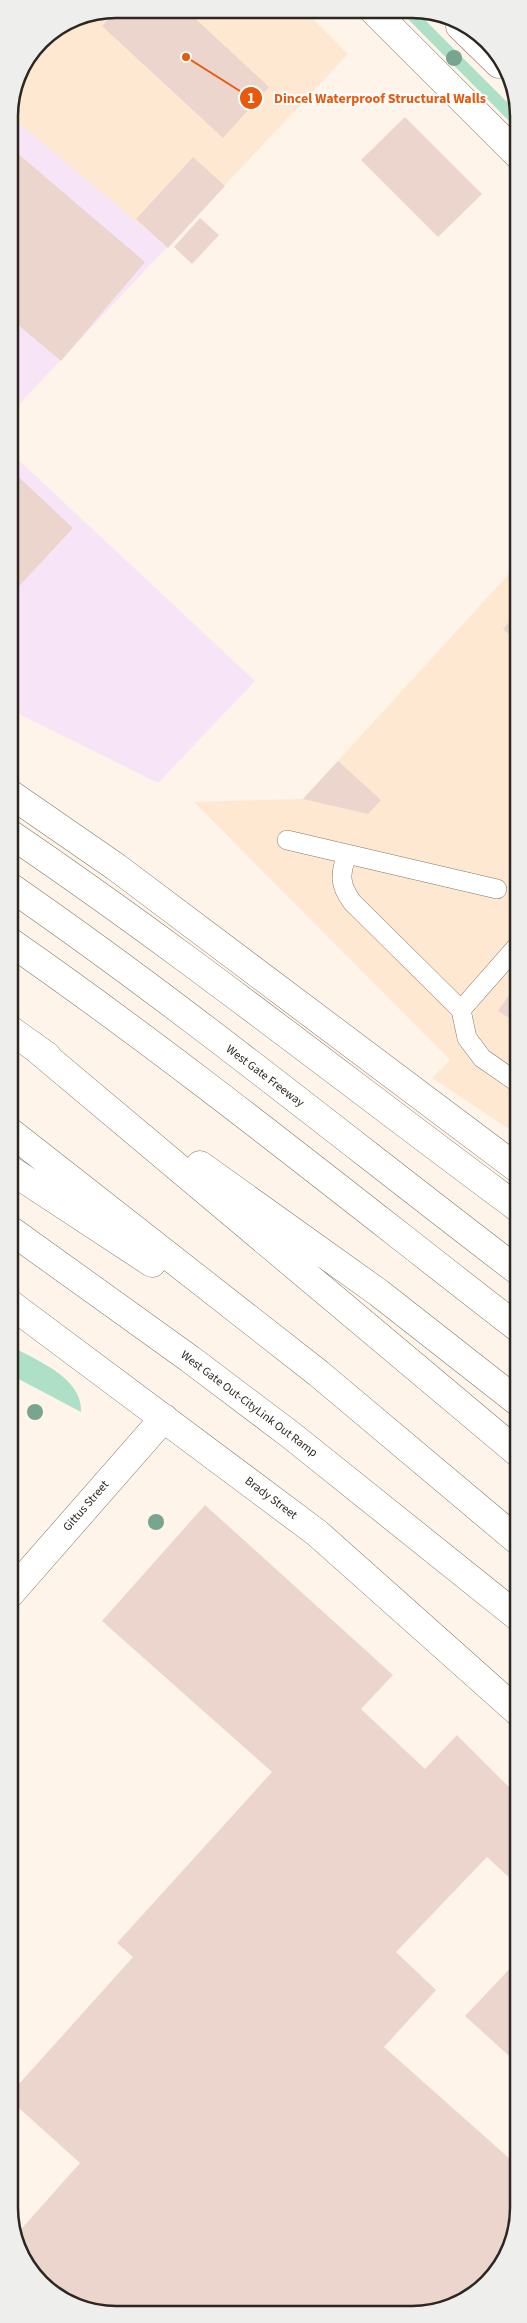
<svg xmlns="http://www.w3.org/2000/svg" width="527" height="2323" font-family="'Source Sans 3',sans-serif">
<rect width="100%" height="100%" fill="#fef4ea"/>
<!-- built -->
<path fill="#fee8d1" d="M116,9L304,10L348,54L167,247L9,115L20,69L40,40L75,17Z
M517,565L518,1135L432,1078L450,1060L194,802L303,799Z"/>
<!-- industrial -->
<path fill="#f7e5f7" d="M9,115L167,247L9,415Z
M9,451L255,681L158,783L9,709Z"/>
<!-- green -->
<path fill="#aee0c8" d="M400,11H416L517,112V129Z
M9,1345C35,1360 83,1377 81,1412L9,1374Z"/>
<!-- building -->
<path fill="#ecd5cd" d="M118,9H185L269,87L223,138L102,26Z
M405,117L482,194L438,237L361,160Z
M9,146L145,262L61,361L9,317Z
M193,157L225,186L168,248L136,219Z
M200,218L219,235L192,264L174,247Z
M9,468L73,528L9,597Z
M517,613V642L503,629Z
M338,761L381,800L368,814L303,799Z
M518,982V1024L498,1011Z
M205,1505L393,1675L361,1709L425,1769L457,1735L518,1796V1874L512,1880L487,1857L396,1952L436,1990L384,2047L518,2166V2214L491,2278L459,2303L425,2313L95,2312L36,2278L16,2235L80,2163L10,2100V2094L133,1957L117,1943L272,1772L102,1621Z
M518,1960V2064L465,2016Z"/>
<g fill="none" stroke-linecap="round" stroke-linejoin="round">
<!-- service casing -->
<g stroke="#857768" stroke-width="20">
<path id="service" d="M287,840L497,889
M347,854C340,874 339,884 352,902L461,1010L467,1038L482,1058L518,1083
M461,1010L518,945"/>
</g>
<!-- minor casing -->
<g stroke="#857768" stroke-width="29">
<path id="minor" d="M9,1303L317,1533L518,1712
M9,1595L164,1418"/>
</g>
<!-- secondary casing -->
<g stroke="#857768" stroke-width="29">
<path id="secondary" d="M373,10L517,154
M460,26L499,64"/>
</g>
<!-- motorway casing -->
<g stroke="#857768" stroke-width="29">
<path id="motorway" d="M9,793L116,867L518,1169
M9,833C183,951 349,1083 518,1208
M9,886C184,1007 349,1142 518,1271
M9,941C184,1063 349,1197 518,1328
M9,1029L47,1056
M32,1045L518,1453
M9,1131L318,1373L518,1541
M200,1165L379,1293L518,1402
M9,1169L152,1263
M9,1229L190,1359L292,1436L518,1617"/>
</g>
<!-- service -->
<use href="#service" stroke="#fff" stroke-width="19"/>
<!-- minor -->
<use href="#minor" stroke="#fff" stroke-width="28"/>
<!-- secondary -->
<use href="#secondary" stroke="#fff" stroke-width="28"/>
<!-- motorway -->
<use href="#motorway" stroke="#fff" stroke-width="28"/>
</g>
<!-- trees -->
<g fill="#78a590">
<circle cx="454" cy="58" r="8"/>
<circle cx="35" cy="1412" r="8"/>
<circle cx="156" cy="1522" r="8"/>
</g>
<g text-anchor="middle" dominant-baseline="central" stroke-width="4" stroke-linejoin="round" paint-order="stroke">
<!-- street labels -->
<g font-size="12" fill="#2d2721" stroke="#fff">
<text transform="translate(265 1076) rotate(37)">West Gate Freeway</text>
<text transform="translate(249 1404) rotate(37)">West Gate Out-CityLink Out Ramp</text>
<text transform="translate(271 1498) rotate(37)">Brady Street</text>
<text transform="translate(86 1506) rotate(-49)">Gittus Street</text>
</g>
</g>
<!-- crop -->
<path d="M0 0H527V2323H0ZM116 18H412A98 98 0 0 1 510 116V2208A98 98 0 0 1 412 2306H116A98 98 0 0 1 18 2208V116A98 98 0 0 1 116 18Z" fill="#eeeeed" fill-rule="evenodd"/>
<path fill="none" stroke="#2d2721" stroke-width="2.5" d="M116 18H412A98 98 0 0 1 510 116V2208A98 98 0 0 1 412 2306H116A98 98 0 0 1 18 2208V116A98 98 0 0 1 116 18Z"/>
<!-- callouts -->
<path fill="none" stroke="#e8590c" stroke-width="2" d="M186 57L251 98"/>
<g fill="#e8590c" stroke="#fff" stroke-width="2">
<circle cx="186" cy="57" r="5"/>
<circle cx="251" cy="98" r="12"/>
</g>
<g font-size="15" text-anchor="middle" font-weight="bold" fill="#fff">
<text x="251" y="103">1</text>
</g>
<g font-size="14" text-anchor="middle" font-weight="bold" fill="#e8590c" stroke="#fff" stroke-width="4" stroke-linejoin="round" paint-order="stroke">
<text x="380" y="103">Dincel Waterproof Structural Walls</text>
</g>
</svg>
